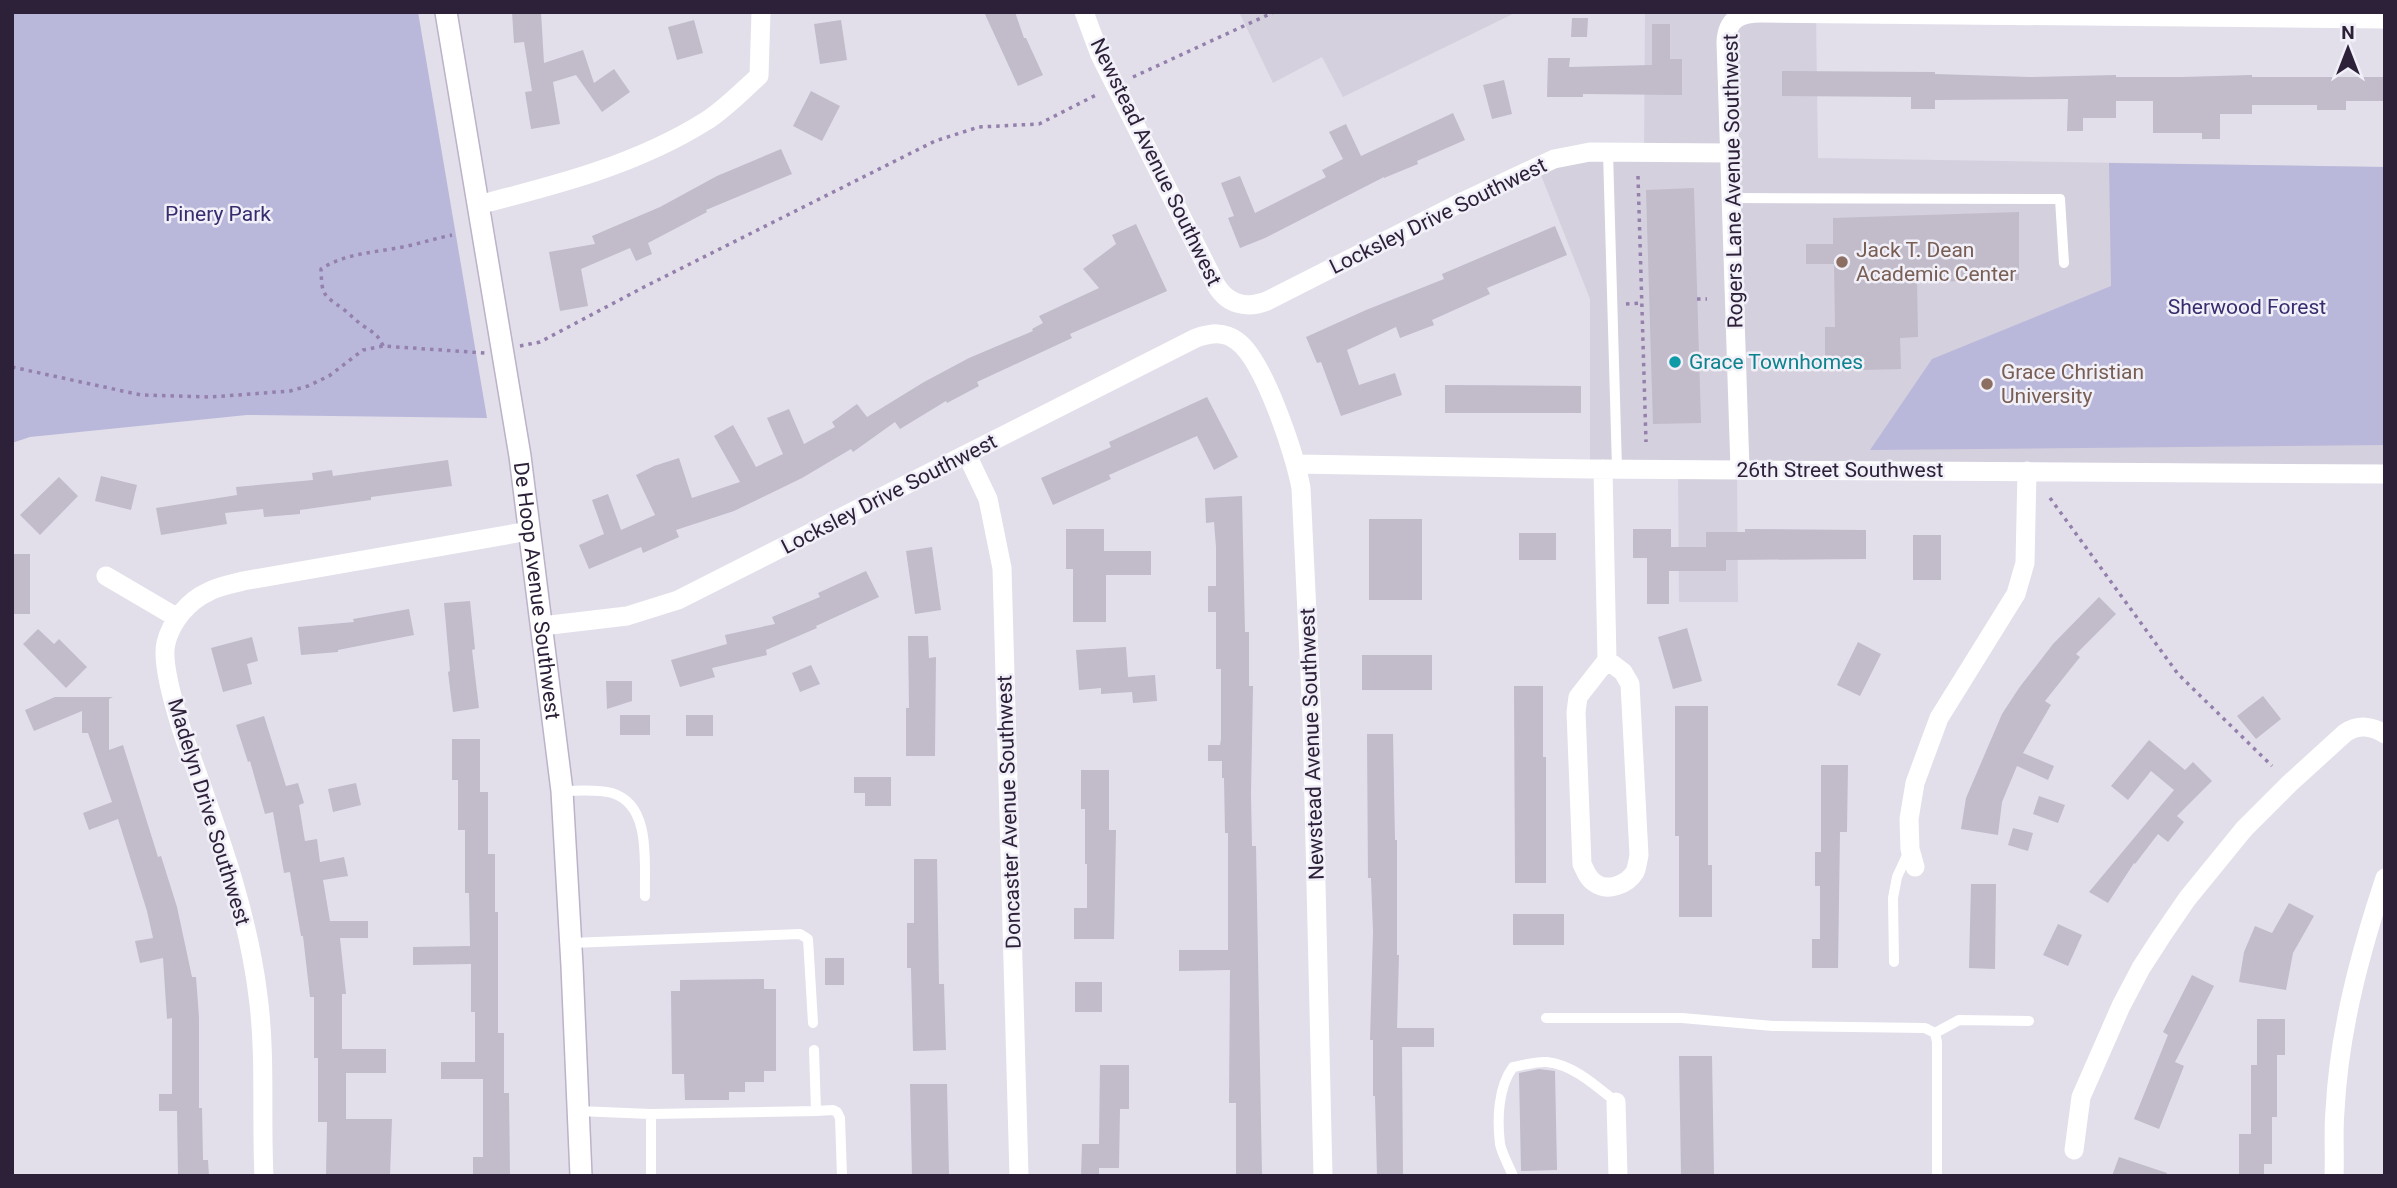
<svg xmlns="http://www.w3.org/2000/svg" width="2397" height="1188" font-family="Roboto,sans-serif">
<rect width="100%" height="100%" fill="#e2dfea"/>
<!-- built -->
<path fill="#d5d0dd" d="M1239,12H1517L1343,97L1322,57L1273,83Z
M1645,12L1816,13L1818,158L2385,167V474L1737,470L1738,602H1679L1678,469H1590V299L1537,165L1644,153Z"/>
<!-- green -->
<path fill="#b9b8db" d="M12,12H418L487,418L247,415L30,437L12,443Z
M2109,163L2385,167V445L1870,450L1932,359L2111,286Z"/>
<!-- building -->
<path fill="#c1bbca" d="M512,12H541L544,63L583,50L594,83L614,69L630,92L602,112L576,75L553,82L560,124L531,129L525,92L532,91L524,42L514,43Z
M984,12H1015L1024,38H1026L1043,75L1018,86Z
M1572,18H1588L1587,37H1571Z
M694,20L703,53L677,60L668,27Z
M841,20L847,60L820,64L814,24Z
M1652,24H1670V59H1682V95L1583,94V97H1547L1548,58H1570L1569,67L1652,65Z
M1782,71L1935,72V74L2030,77L2116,75V77H2182L2252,75V77H2385V101H2346V110H2317V105H2252V114H2220V139H2202V133H2153V101H2116V118H2083V131H2067L2068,99L1935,100V109H1911V97L1782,96Z
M1504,80L1512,114L1492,119L1483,85Z
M811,91L840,106L822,141L793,126Z
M1453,113L1465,140L1417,161L1418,164L1384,178V177L1265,238L1240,248L1228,218L1234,216L1221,183L1240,176L1255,213L1326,177L1322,170L1343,159L1329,132L1346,124L1361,156Z
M781,149L792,174L706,210L707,212L648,243L652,254L636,261L630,248L581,269L588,306L560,311L549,252L595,244L592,236L660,207L717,176Z
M1694,188L1701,423L1653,424L1646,190Z
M2019,212V280L1917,282L1918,337L1900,338L1901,369L1825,371V327H1835L1834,264H1806V244H1833V218Z
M1136,224L1167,291L1070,334L1072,338L977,382L979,386L947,403L946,401L900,429L895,422L853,452L851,449L802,478L734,511L676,530L679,537L643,553L641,547L589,569L579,545L604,534L592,500L608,494L621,530L655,515L636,475L654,466L679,458L692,498L740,482L714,436L733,425L756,467L783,454L767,418L789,409L804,444L835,427L832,422L857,404L867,417L924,382L969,358L1033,331L1032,329L1043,323L1039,316L1099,288L1083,269L1116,244L1112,235Z
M1555,226L1567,255L1487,288L1490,294L1432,320L1434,325L1400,338L1396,327L1347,350L1359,385L1395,373L1402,395L1341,416L1321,362L1317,363L1306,337L1366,310L1444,279L1442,274Z
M1445,385L1581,386V413H1445Z
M1207,397L1238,457L1214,470L1197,436L1109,475L1111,479L1053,505L1041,478L1111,447L1109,442Z
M448,460L452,486L371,497V500L300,510V514L264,517L263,509L225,513L227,524L161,535L156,508L237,495L236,487L313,480L312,473L332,470L333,476Z
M101,476L137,485L131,510L95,501Z
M59,477L78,496L40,535L20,515Z
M1242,496L1245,632H1249V686H1253L1251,794L1252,846H1256L1262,1176H1236V1103H1229L1230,970L1179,971V950H1228V833H1225L1224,778H1222V761H1208V745H1220L1221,739V669H1216V612H1208V586H1216V547L1214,522L1206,523L1205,498Z
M1369,519H1422V600H1369Z
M1066,529H1104V551H1151V575H1106V622H1073V569H1066Z
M1633,529H1671V547H1706V532H1745V529L1866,530V559L1726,560V571H1669V604H1647V558H1633Z
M1519,533H1556V560H1519Z
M1913,535H1941V580H1913Z
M932,547L941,610L915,614L906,551Z
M12,554H30V614H12Z
M866,571L879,597L816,626L817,628L766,650L767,655L712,668L715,677L680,687L671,660L727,644L725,635L775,624L772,617L820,597L818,593Z
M2099,597L2116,614L2076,654L2080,657L2045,701L2051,705L2023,753L2054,766L2048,780L2017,766L2002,802L1998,835L1961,829L1966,798L2002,714L2019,688L2053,644Z
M470,601L475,649L472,650L479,708L453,712L448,672L450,671L444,603Z
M409,609L414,635L338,650V652L301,655L298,627L354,622L353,619Z
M1687,628L1702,681L1673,689L1658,637Z
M38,629L54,644L59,639L87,667L66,688L23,644Z
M908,636H928L929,658L936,657L935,756H906V708H909Z
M252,637L258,661L247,664L252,684L223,692L211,648Z
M1858,642L1881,654L1860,696L1837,685Z
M1126,647L1128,677L1155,675L1157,701L1133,703L1132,692L1101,694V688L1079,690L1076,650Z
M1362,655H1432V690H1362Z
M811,665L820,684L800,692L792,673Z
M606,681H632V701L607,709Z
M1514,686H1543V757H1546V883H1515Z
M2263,696L2281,719L2256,739L2237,716Z
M55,697H113L109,699V750L123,745L158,857L161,856L177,907L192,977H196L199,1017V1108H202L203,1160H208L209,1176H178L177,1111H159V1094H172V1018L167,1019L163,958L140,963L135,941L153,938L147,911L118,819L89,830L83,813L112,802L88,733H82V711L34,731L25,710Z
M1675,706H1708V865H1712V917H1679V836H1675Z
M620,715H650V735H620Z
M686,715H713V736H686Z
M264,716L286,786L298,783L304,803L299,805L305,841L317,839L320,862L344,857L348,876L323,880L330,921H368V938H340L346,994H342V1049H386V1073H346V1119H392L390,1176H326L327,1122H318V1058H314V997H310L303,936H301L290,872L284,873L273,812L265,814L250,761L248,762L236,725Z
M1367,734H1393L1395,840H1397V955H1399L1397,1028H1434V1047H1402L1403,1176H1377L1375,1096H1373V1040H1370L1373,932L1371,878H1368Z
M452,739H480V792H488V854H495V912H498V1033H504V1093H509L510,1176H473V1157H483V1079H441V1062H475V1012H471V964L413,965V947L470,946L469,893H465V830H458V780H452Z
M2149,740L2185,770L2193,762L2212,781L2177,816L2184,822L2168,842L2158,834L2135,864L2134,863L2108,903L2089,892L2174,790L2151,771L2128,800L2111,786Z
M1821,765H1848L1847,832H1840L1838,968H1812V939H1820V886H1815V852H1821Z
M1081,770H1109V830H1116L1114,939H1074V908H1087V864H1085V809H1081Z
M854,777H891V806H865V793H854Z
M356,783L361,805L333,812L328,789Z
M2039,796L2065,805L2058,823L2033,814Z
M2013,828L2033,833L2028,851L2008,845Z
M914,859H937L939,984H944L946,1050L913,1051L911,968H907V923H914Z
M1971,884H1996L1995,969L1969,968Z
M2289,903L2314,916L2293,953L2286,990L2239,982L2244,952L2255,926L2272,933Z
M1513,914H1564V945H1513Z
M2058,924L2082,935L2068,966L2043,955Z
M825,958H844V985H825Z
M2192,975L2214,986L2175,1062L2184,1066L2159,1129L2134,1119L2168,1035L2163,1032Z
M764,979V989H776V1071H764V1082H745V1092H729V1100H685L684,1074H672L671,991H680V980Z
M1075,982H1102V1012H1075Z
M2257,1019H2285V1055H2277V1117H2272V1164H2264V1176H2239V1134H2251V1065H2257Z
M1679,1056H1712L1714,1176H1681Z
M1100,1065H1129V1109H1120L1119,1168H1099V1176H1081L1082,1144H1099Z
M1539,1069L1555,1071L1557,1170L1521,1171L1519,1073Z
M910,1084H947L949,1175L912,1176Z
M2119,1157L2167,1173L2166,1176H2112Z"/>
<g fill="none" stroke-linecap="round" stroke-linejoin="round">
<!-- secondary casing -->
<g stroke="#bcb2c9" stroke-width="24">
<g id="secondary">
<path id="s1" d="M446,12L520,456L562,791L572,966L581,1176"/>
</g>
</g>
<!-- path -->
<path stroke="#9480ac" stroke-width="3.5" stroke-dasharray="3.5 5" stroke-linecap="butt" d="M1133,77L1274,12
M1638,176L1646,442
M1697,299H1707
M1626,304L1642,303
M383,346C379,336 374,333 365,327C357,322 351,315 343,309C323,294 322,297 321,269C344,254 370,253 397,248C415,245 433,239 452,235
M520,346L540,342L644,287L935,141L979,127L1039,124L1098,94
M12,367L141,395L211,397L290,391L308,386L329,376L363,350L383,346L485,353
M2050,498L2178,674L2272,766"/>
<!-- lane -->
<path stroke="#fff" stroke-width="10" d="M1608,152L1617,469
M1732,198L2060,199L2064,263
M562,791C578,791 596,789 612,793C652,805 644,863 645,896
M571,943L800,934L808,939L813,1023
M1894,962L1893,898L1897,877L1908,853
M1546,1018H1682L1773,1026L1925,1028L1935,1033L1937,1042V1176
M1935,1033L1959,1020L2029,1021
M578,1111L651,1114V1176
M816,1111L833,1110L837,1112L840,1118L842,1176
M651,1114L816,1111L814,1050
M1513,1176C1509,1166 1502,1154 1500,1144C1497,1119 1498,1087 1513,1067C1524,1065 1536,1061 1547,1062C1574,1065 1596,1086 1616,1102"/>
<!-- street -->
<path stroke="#fff" stroke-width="19" d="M1084,12L1100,55L1216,285C1228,305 1246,309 1267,301L1464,201L1554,159L1590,152L1729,153
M478,205C556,185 636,165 706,121C725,109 742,91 759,76L761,12
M967,455L988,499L1002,568L1019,1176
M1296,464L1590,469L2385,474
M1603,469L1607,660L1578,697L1576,712L1582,864C1585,870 1588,879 1595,883C1607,892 1627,885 1635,872C1637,868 1638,860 1639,855L1630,684L1623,672L1607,660
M1740,469L1726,42C1727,19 1740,13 1761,13L2385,19
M106,576L176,617
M542,626L627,616L678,600L1196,338C1211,333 1224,331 1237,341C1264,360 1295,455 1301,488L1312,717L1323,1176
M1915,867L1910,849L1909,819L1915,783L1939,718L2016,594L2025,563L2027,471
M1616,1102L1618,1176
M2074,1150L2081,1097L2121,1006L2141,968L2161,937L2187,899L2244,829L2289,784L2345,733C2359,724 2371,726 2385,734
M264,1176C261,1116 266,1055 258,996C248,913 219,834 191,756C182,733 160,666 166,643C171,622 188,601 208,592C218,586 232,584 243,581L529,531
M2334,1176C2335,1154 2333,1132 2335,1111C2339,1031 2360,953 2385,878"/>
<!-- secondary -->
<use href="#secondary" stroke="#fff" stroke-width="21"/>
</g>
<!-- markers -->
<g fill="#8d6e63" stroke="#f1eff7" stroke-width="2.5">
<circle cx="1842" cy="262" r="7"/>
<circle cx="1987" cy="384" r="7"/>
</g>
<circle fill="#0f9aa8" stroke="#f1eff7" stroke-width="2.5" cx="1675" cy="362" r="7"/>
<g text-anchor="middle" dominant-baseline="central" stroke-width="5" stroke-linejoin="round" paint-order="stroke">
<!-- street labels -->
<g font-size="21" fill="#2d2139" stroke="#f1eff7">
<text transform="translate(1156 162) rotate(64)">Newstead Avenue Southwest</text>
<text transform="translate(1733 181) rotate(-91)">Rogers Lane Avenue Southwest</text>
<text transform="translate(1438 216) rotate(-26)">Locksley Drive Southwest</text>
<text x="1840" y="470">26th Street Southwest</text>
<text transform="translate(889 494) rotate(-27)">Locksley Drive Southwest</text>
<text stroke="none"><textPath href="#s1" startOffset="586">De Hoop Avenue Southwest</textPath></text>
<text transform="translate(1312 744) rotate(-92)">Newstead Avenue Southwest</text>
<text transform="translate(209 812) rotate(73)">Madelyn Drive Southwest</text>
<text transform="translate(1009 812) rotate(-92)">Doncaster Avenue Southwest</text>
</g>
<!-- park labels -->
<g font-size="21" fill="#372c6e" stroke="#f1eff7">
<text x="218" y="214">Pinery Park</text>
<text x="2247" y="307">Sherwood Forest</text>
</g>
<!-- education labels -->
<g font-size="21" fill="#785e54" stroke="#f1eff7" text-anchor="start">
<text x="1856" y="250">Jack T. Dean<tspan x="1856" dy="24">Academic Center</tspan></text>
<text x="2001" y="372">Grace Christian<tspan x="2001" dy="24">University</tspan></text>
</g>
<!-- culture labels -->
<g font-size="21" fill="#0d838f" stroke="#f1eff7" text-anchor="start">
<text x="1689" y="362">Grace Townhomes</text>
</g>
</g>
<!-- border -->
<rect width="2397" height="1188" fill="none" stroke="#2d2139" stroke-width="28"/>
<!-- north arrow -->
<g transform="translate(2348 49)" stroke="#f1eff7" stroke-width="5" paint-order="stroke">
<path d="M0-5L12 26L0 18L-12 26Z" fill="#2d2139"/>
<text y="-10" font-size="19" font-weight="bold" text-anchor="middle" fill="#2d2139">N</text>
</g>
</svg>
